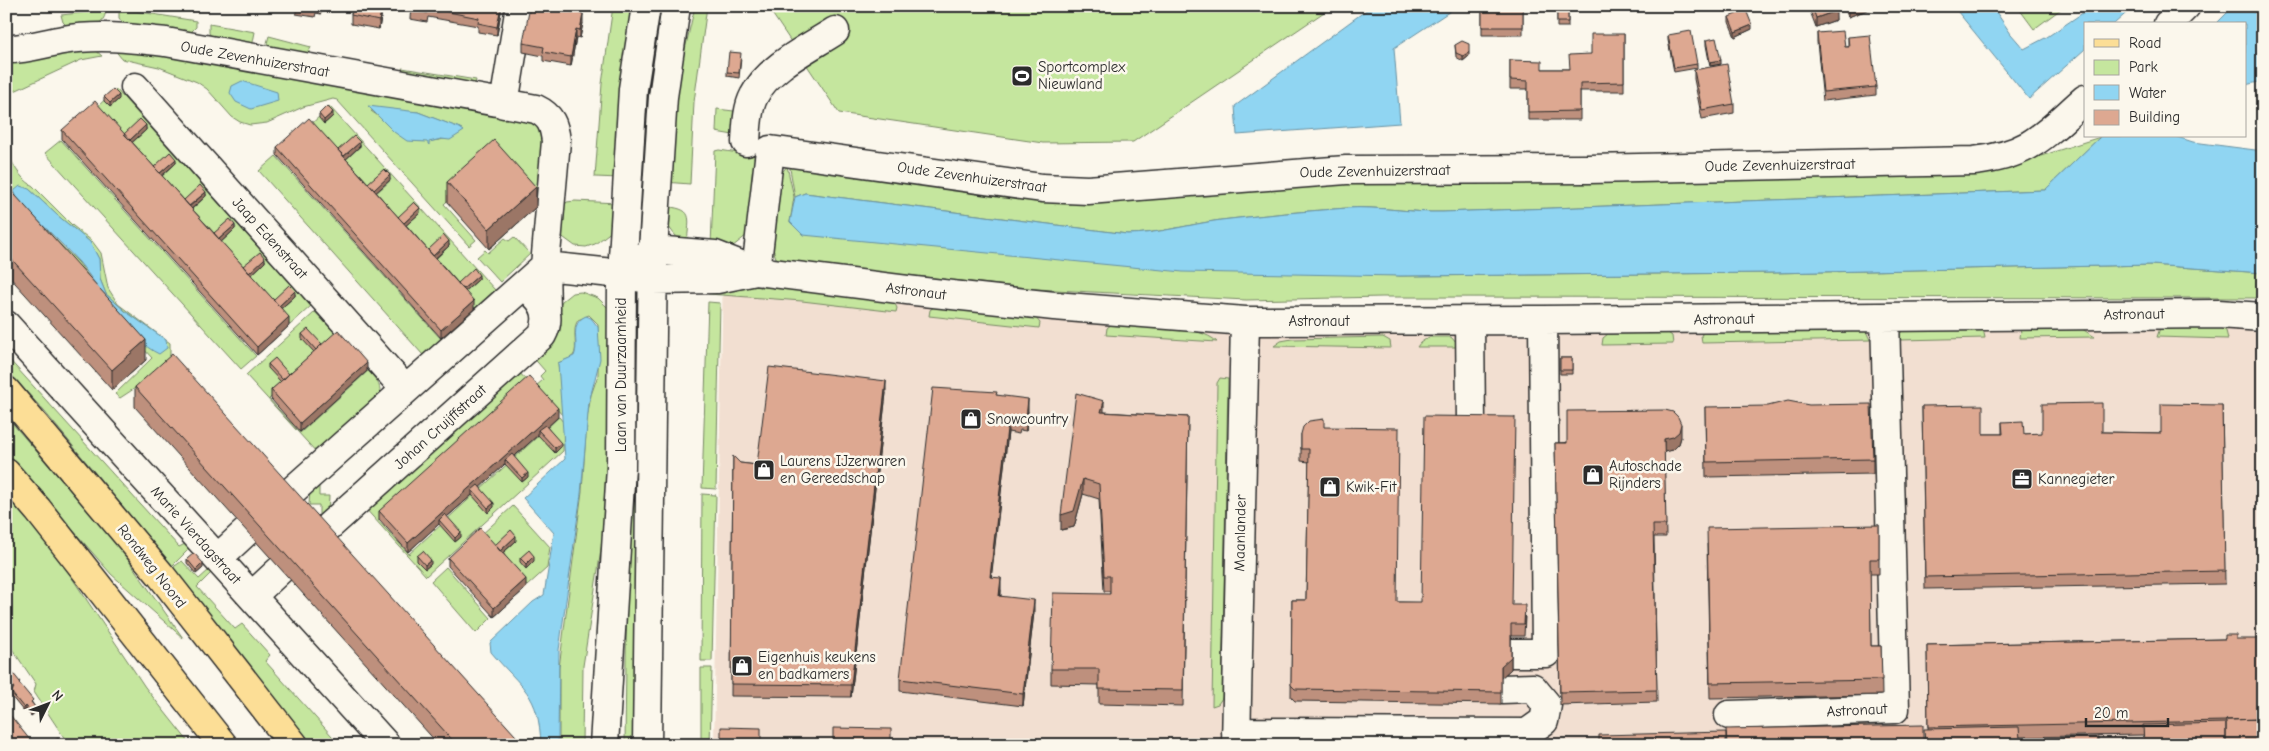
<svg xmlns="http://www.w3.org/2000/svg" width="2269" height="751" font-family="'Comic Neue',sans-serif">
<rect width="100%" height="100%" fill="#fbf7ec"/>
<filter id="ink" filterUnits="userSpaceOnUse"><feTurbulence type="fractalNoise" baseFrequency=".02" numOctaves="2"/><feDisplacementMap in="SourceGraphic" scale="10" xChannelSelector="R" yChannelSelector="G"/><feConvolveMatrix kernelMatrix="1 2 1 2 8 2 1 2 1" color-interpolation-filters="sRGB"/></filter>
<g filter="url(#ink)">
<!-- built -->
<path fill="#f2dfd1" d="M723,268L1244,326L2263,321V745H714Z"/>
<!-- green -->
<path fill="#c5e69e" stroke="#788864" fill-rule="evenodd" d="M613,6H637L620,178L595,177L602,84Z
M654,6H667L649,181L635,180Z
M695,6H707L694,102L690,184L664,182L678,80Z
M767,6H1333L1133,142L1043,143L839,113Z
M2017,6H2065L2034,29Z
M106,10C104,30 85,26 69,28L63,22L61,15Z
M119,10L134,11L196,21V27L189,34L125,26L119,18Z
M209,24L255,32L253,42L250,45L212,38L209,33Z
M269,36L311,47L308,54L270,50L267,43Z
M117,46L533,119L543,127L544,174H538L537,198L494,158L444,204L476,240L469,246L337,100L333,99L303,107L267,123L250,125L240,122L232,117L207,89L197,82L159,67L122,59L114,49ZM371,111L418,112L462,129C455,138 450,138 439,140C400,147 398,129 371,111Z
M94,49L102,56L81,60L6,95V58Z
M402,68L476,80L474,88L404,73Z
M116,89L311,306L290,325L278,312L296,295L290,289L272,304L249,277L266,261L260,255L243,271L219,244L236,228L234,224L213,237L189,211L207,195L200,188L183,204L160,178L177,162L171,155L153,171L130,145L147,129L142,122L123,138L96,108Z
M330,107L495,290L475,308L462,295L480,278L474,272L456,288L433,262L450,245L444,239L427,255L403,228L420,212L415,206L397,222L373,196L391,180L385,172L367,188L343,162L361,146L355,140L337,155L310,125Z
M717,109L742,112L739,136L716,132Z
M2100,137L2045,190L1443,212C1411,213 1379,206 1347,208C1305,211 1263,215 1221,220C1190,224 1158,234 1127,234L805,193L795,197L789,163L1251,184L2013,165Z
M61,140L256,356L241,369L45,153Z
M6,149C13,164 18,177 33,186L73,226L92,241L101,253L108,288L118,304L170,343V357L146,381L120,398L115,394L152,358L6,197ZM29,189L57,215L90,242L99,259L100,279L106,294L125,311L160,337L102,295L79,263L19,202Z
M719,150L758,156L747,235L732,247L711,245L715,151Z
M276,156L441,339L423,355L259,171Z
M787,166L794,197L790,222L1400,276L1772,273L2151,265L2263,273V298L1382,297L1246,300L1036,289L785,262L776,258L773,249L778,178Z
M575,201L618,203L612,231L595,244L586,247L575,246L560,235L562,208L567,202Z
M662,206C695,209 689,215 687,244C671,235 666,224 662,206Z
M514,237L530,254L500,282L477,257L485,250L488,253L505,238L509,241Z
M752,286L813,291L894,302L897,308L896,312L802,301L708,294V288Z
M581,292L598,298L615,315L605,524L583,666L582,745H559V668L582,491L587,419L591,395L598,375V324L589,315L578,320C571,330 579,349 573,356C569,359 562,361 558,363L564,417L536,386L543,380L540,376L545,371L531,355L562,301L572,293Z
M634,296L639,297L640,745H625L627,576L630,575V572H627Z
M708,302L720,303L716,489L702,488Z
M935,306L1035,317L1040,323L1039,328L929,316L930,310Z
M315,312L338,336L269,399L300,433L368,371C376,379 381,384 380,395L318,454L246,375Z
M1112,324C1138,326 1200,324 1217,342L1106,335L1107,328Z
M2077,326L2095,337L2020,338L2021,329Z
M1983,328L1985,338L1901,340L1899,334L1905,329Z
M2160,328H2221L2226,331L2228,339L2157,337Z
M1865,329L1870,340L1702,343L1701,335L1705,332Z
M1668,333L1672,336L1673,344L1602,345L1603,338L1608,334Z
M1383,337L1390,341L1391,348L1274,346L1281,341L1292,339Z
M1429,337H1451L1457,344L1456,347H1417L1420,343Z
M6,356L179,547L185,544L190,548L172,566L44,411L6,369Z
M517,370L529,383L378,520L409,554L559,417L564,423L563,451L426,576L364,507Z
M1220,378L1228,379L1222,698L1218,704L1212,706L1217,383Z
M6,416L119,547L183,638L111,574L6,453Z
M319,480V496H329L328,516L319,520V505H309L310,488Z
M6,493L64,566L145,687L191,745H69L34,692L36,684L6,640Z
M702,494L716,495L712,661H701Z
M513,506L550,547L547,568L527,586L480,536Z
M182,561L199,579L209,570L211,573L197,587L235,629L242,624L270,655L265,661L340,745H312L172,568Z
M446,567L491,618L476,633L431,581Z
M701,668H712L710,745H701Z"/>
<!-- water -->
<path fill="#90d5f2" stroke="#6891a2" d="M1372,6H1458L1394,48L1400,123L1237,135L1235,106Z
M1953,6H1992L2011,34L2024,49L2047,37L2093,6H2134L2114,24H2085V49L2029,99Z
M2234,6L2263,15V81L2245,85V24H2216Z
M242,81L277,92L278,101L251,109L236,102L230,93L232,86Z
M368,106L418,112L460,128L464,131L450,140L441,139L429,142V145L427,142L407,141L394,132Z
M2101,136H2174L2193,142L2263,151V273L2151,265L1772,273L1400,276L1183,272L803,235L790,222L795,197L805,193L1127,234C1158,234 1190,224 1221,220C1263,215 1306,211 1347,208C1379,206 1411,213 1443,212L2045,190Z
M20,186L29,189L57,215L90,242L99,259L100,279L106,294L125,311L166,340L167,348L159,354C128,340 101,288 79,262C60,241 39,222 19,202L14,191Z
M586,316L591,318L598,327L600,359L589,402L581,494L559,650L558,745H541C539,692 522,689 491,652L490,643L533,602L544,595L554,533L523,498L565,459L558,363L574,356C580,342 568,324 586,316Z"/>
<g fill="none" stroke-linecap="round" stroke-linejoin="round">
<!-- minor casing -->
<g stroke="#2b2b2b" stroke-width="31">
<path id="minor" d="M2168,24L2186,6
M6,49C25,50 44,43 63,40C98,34 131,38 166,42L536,109C551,116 554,125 556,141L545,266L546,310
M135,87L405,389
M504,104L520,6
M746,142C747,127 747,109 754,96C768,67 809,48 835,31
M756,271L770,150L1042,188L1088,190L1346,170L1589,169L1974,161C2031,155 2045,134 2085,99
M622,274L653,250L715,255L756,271L915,291L1054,306L1245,321L1543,320L2218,314L2263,317
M1470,321L1471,424
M6,325L386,745
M284,498L545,266L622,274L652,280L717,279L756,271
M318,536L542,335C550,320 547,306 535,295
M218,558L247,531
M252,596L281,569
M1512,653H1546L1543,320
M1729,715L1895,709L1885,317
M1236,732L1527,733L1544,721L1547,705L1533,688L1502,689
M604,745L621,467L622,274L633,89L646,6
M647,745L653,250L663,97L676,6
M1236,745L1245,321"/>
</g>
<!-- major casing -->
<g stroke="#2b2b2b" stroke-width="31">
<path id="major" d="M6,391L160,574L294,745
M6,473L38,510L223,745"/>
</g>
<!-- minor -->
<use href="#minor" stroke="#fbf7ec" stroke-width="28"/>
<!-- major -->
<use href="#major" stroke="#fcde96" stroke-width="28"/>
</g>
<!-- wall -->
<path fill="#be907d" stroke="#2b2b2b" d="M292,6H322L321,14L316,13L315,17L296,14V9L292,8Z
M383,6L379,29L351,24V15L352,8L348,6Z
M411,6H502L497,35L478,32V26L428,17L427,22L410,19Z
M1482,6H1523V35H1482Z
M1557,6H1568V27H1557Z
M1808,6H1834L1836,20L1816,27Z
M1844,6H1878L1848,17Z
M1729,17L1752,29L1735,37L1729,22Z
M583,23L580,38L576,37L571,66L543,61V56L523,52V43Z
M1817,33L1845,47H1848V37L1876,87V95L1823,101L1817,42Z
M1624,34V91H1580V120H1528V89H1510V60L1542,69H1570L1591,54Z
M1668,35L1697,64V68L1674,72L1668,40Z
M1706,40L1721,64L1710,66L1706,45Z
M1455,45L1469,56L1463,61L1456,57Z
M741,58L739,78L727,76V72Z
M1694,70L1734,104V113L1702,119L1694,79Z
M104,97L119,99L110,107L104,101Z
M319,114L333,116L324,124L319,118Z
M62,130L124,134L146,130L132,142L154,167L176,163L162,176L184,200L206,196L192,209L214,233L235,229L221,242L243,266L265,262L251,275L273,300L295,296L281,308L289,326L257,355L62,139Z
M360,146L346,159L368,183L390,180L376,192L398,217L420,213L406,225L428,250L449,246L436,258L458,283L479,279L465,291L474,309L441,338L277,155V147L338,150Z
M447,182L536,207L489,249L447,202Z
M6,185L146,360L112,390L6,273Z
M302,334L322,344L367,371L300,432L271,399V390L281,382L268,368V364L289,374L314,352L302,339Z
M1560,358H1572V374H1560Z
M135,387L524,745H439L135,407Z
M886,393L851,697L731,696L733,456L740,463L757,465Z
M997,395L1028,411L1026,431L1020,430L1019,434L1008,432L991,577L1001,590V596L1034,612L1023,706L900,691V679Z
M2222,405L2225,584L1925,589L1922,406L1983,434H2002V422L2024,434L2102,432L2161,433Z
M1705,407L1873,459V474L1706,477Z
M1104,412L1188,417L1183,706L1099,704V685L1051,684V669L1110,594V591H1104L1099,499L1083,494L1074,527L1061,530Z
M558,417L547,427L561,447L555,453L538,435L514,457L528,477L522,482L505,464L480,487L494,507L488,513L472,495L447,517L461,537L455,542L439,524L408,552L379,519V511Z
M1324,427L1397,602L1512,605L1525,617L1524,636H1511V669L1501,678V704L1295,701L1291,697L1292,600H1306L1309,462L1301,461V434Z
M1681,437L1679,444L1673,450L1664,452L1666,537H1654L1657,702L1560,705L1555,443Z
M1879,525V574H1870L1871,646H1881L1882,695L1710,698L1707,544Z
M516,541L503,553L526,588L494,617L448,566V558L495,545Z
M417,556L431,564L425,569L417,561Z
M520,558L534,561L526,569L520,562Z
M187,559L203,568L196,574L187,563Z
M2225,639H2236L2263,745L2143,735L2019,737L1924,745L1928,729L1927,645Z
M6,677L20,685L33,704L36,712L31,716L26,710L24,712L11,696V692L12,690L6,684Z"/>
<!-- shaded-wall -->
<path fill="#9b7666" stroke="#2b2b2b" d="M382,6H383L379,29V21Z
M501,6H502L497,35V27Z
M1855,6H1878L1848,17V9Z
M1836,11V20L1816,27V18Z
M583,14V23L580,38V30Z
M1752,25V29L1735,37V32Z
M576,29V37L571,66V57Z
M1469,52V56L1463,61V56Z
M1721,60V64L1710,66V62Z
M119,95V99L110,107V103Z
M333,112V116L324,124V120Z
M146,125V130L128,146V142Z
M360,142V146L342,163V158Z
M176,159V163L158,179V175Z
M390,175V180L372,196V191Z
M536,187V207L489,249V229Z
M206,192V196L188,212V208Z
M420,208V213L402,229V225Z
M235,225V229L217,246V241Z
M449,241V246L431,262V258Z
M265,258V262L247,279V274Z
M479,275V279L461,295V291Z
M295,291V296L277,312V308Z
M474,301V309L441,338V330Z
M289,317V326L257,355V347Z
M146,340V360L112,390V370Z
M367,363V371L300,432V423Z
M886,381V393L851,697V685Z
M1028,399V411L1026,431V419Z
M1104,401V416L1101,412Z
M558,408V417L541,433L538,430V435L508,462L505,460V464L474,493L472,490V495L441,522L439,520V524L408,552V543Z
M1008,420V432L990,589V577Z
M1681,424V437L1679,444L1673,450L1664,452V439Z
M561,443V447L555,453V448Z
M528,473V477L522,482V478Z
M1083,479V494L1074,527L1061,530V515Z
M494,503V507L488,513V508Z
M461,532V537L455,542V538Z
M516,536V541L498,557V553Z
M534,556V561L526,569V564Z
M431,560V564L425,569V565Z
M203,563V568L196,574V570Z
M1001,578V590L999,609V596Z
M526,579V588L494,617V608Z
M1034,600V612L1023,706V694Z
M1511,636V669L1501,678V666Z
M8,664V668L6,669V665Z
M26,706V710L24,712V708Z
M36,708V712L31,716V712Z"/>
<!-- building -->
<path fill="#dda891" stroke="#2b2b2b" d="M301,6H315V9Z
M353,6H382L379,21L351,15Z
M411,6H501L497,27L478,23L479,18L428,8L427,13L410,10Z
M530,6H540L583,14L580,30L576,29L571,57L543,52L544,47L523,43Z
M1482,6H1523V27H1482Z
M1557,6H1568V22H1557Z
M1812,6H1834L1836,11L1816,18Z
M1847,6H1855L1848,9Z
M1746,10L1752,25L1735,32L1729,17Z
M1691,31L1697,64L1674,68L1668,35Z
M1843,31L1845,47H1849L1848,37L1870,35L1876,87L1823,92L1817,33Z
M1591,34H1624V82L1580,83V111L1528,112V81L1510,80V60L1542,61V69H1570L1569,55L1591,54Z
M1716,38L1721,60L1710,62L1706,40Z
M1462,41L1469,44V52L1463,56L1456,53L1455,45Z
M729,52L741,53L739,73L727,72Z
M1727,64L1734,104L1702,110L1694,70Z
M113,89L119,95L110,103L104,97Z
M95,101L289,317L257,347L62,130Z
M327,106L333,112L324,120L319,114Z
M309,118L474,301L441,330L277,147Z
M140,119L146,125L130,140L124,134Z
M354,136L360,142L344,156L338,150Z
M494,140L536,187L489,229L447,182Z
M170,152L176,159L160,173L154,167Z
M384,169L390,175L374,190L368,183Z
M6,185L146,340L112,370L6,253Z
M200,185L206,192L189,206L184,200Z
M414,202L420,208L404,223L398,217Z
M230,219L235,225L219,239L214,233Z
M444,235L449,241L433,256L428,250Z
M260,252L265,258L249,273L243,266Z
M474,268L479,275L463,289L458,283Z
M289,285L295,291L279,306L273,300Z
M308,329L322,344L316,350L302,334Z
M338,330L367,363L300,423L271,390Z
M172,354L524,745H457L135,387Z
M275,358L289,374L283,380L268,364Z
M1560,358H1572V370H1560Z
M769,367L886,381L851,685L731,684L733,456L740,463L757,465Z
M529,376L558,408L408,543L379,511Z
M933,388L997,392L996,395L1028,399L1026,419L1020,418L1019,422L1008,420L990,577L1001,578L999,596L1034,600L1023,694L900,679Z
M1076,393L1104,401L1101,412L1188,417L1183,690L1099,689V669H1051L1053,593L1110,594V576H1104L1099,484L1083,479L1074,511L1061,515Z
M1788,401L1809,405L1871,404L1873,459L1706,462L1705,407L1768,406Z
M2102,403V432L2161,433V404L2222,405L2225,571L1925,577L1922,406L1983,405V434H2003L2002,422L2023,421L2024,434L2042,433V404Z
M1665,410L1673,412L1678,417L1681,424L1679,432L1673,437L1664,439L1666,525H1653L1657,690L1560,692L1555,443H1567V411Z
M1424,416L1515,417L1512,605H1525L1524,624H1511V657L1501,666V692L1295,689L1291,685L1292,600H1306L1309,449H1301V434L1303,427L1309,421L1324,419V427L1399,428L1397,602H1421Z
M545,425L561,443L555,448L538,430Z
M512,454L528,473L522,478L505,460Z
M478,485L494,503L488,508L472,490Z
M445,514L461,532L455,538L439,520Z
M1879,525V559H1870L1871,646H1881L1882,680L1710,683L1707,528Z
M480,528L526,579L494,608L448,558Z
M511,530L516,536L500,551L495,545Z
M529,550L534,556L526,564L520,558Z
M423,551L431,560L425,565L417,556Z
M194,553L203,563L196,570L187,559Z
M2225,635H2236V639H2263V719L2226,720V721L1928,727L1927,645L2225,639Z
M12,672L20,682L19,683L33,700L31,702L36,708L31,712L26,706L24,708L11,692L14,688L6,679V677Z
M6,710L34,745H6Z
M2263,719V745H2226V720Z
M2226,723V745H2144L2143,725Z
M1923,725V745H1727L1726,729Z
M721,727L761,728V745H721Z
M2019,727L2020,739L2098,737V745H1925L1924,729Z
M833,728L891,729V745H833Z
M1726,732V745H1599V735Z
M58,738L63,745H53L51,743Z"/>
</g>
<!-- icons -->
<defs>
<g id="stadium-square" transform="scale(1.125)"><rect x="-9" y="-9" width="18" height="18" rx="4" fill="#2b2b2b" stroke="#fbf7ec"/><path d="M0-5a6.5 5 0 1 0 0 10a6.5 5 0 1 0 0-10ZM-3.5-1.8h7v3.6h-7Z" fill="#fff"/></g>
<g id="shop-square" transform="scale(1.125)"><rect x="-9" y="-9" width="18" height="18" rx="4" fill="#2b2b2b" stroke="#fbf7ec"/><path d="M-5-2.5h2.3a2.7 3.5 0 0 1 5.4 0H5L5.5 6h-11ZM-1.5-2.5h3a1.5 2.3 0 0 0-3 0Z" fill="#fff"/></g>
<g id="office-square" transform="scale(1.125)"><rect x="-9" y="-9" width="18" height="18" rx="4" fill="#2b2b2b" stroke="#fbf7ec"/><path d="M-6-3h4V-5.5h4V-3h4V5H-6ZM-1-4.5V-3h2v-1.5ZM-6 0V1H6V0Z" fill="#fff"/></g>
</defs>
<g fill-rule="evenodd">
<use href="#stadium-square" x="1022" y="76"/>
<use href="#shop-square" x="971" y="419"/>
<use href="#shop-square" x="764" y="470"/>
<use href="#shop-square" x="1593" y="475"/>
<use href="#office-square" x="2022" y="479"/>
<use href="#shop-square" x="1330" y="487"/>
<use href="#shop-square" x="742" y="666"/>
</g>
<g text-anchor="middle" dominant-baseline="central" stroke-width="5" stroke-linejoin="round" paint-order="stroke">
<!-- street labels -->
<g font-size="15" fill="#2b2b2b" stroke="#fbf7ec">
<text transform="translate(255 59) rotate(10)">Oude Zevenhuizerstraat</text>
<text transform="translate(1780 165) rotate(-1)">Oude Zevenhuizerstraat</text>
<text transform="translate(1375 171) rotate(-1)">Oude Zevenhuizerstraat</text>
<text transform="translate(972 177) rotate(8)">Oude Zevenhuizerstraat</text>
<text transform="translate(270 238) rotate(48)">Jaap Edenstraat</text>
<text transform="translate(916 291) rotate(7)">Astronaut</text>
<text transform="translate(2134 314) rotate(-1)">Astronaut</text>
<text transform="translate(1724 319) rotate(-1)">Astronaut</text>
<text x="1319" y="321">Astronaut</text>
<text transform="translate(621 375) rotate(-90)">Laan van Duurzaamheid</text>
<text transform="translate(440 427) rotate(-42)">Johan Cruijffstraat</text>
<text transform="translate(1240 533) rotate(-89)">Maanlander</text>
<text transform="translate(196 535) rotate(48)">Marie Vierdagstraat</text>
<text transform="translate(152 566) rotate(52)">Rondweg Noord</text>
<text transform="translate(1857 710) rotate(-3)">Astronaut</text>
</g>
<!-- poi labels -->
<g font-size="15" fill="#2b2b2b" stroke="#fbf7ec" text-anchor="start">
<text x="1038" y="67">Sportcomplex<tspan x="1038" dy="17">Nieuwland</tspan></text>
<text x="987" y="419">Snowcountry</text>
<text x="780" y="461">Laurens IJzerwaren<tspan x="780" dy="17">en Gereedschap</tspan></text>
<text x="1609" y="466">Autoschade<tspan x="1609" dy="17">Rijnders</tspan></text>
<text x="2038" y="479">Kannegieter</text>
<text x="1346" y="487">Kwik-Fit</text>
<text x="758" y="657">Eigenhuis keukens<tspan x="758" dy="17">en badkamers</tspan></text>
</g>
</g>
<!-- margin -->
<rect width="2269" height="751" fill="none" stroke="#fbf7ec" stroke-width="25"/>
<rect x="12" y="12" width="2244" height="726" fill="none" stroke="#2b2b2b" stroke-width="2" filter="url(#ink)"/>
<!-- legend -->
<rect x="2084" y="22" width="162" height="115" fill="#fbf7ec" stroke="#a8a59f"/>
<rect x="2094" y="39" width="25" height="8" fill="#fcde96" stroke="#a8a59f"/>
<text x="2129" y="48" font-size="15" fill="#2b2b2b">Road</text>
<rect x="2094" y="60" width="25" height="15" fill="#c5e69e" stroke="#a8a59f"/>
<text x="2129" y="72" font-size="15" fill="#2b2b2b">Park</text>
<rect x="2094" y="85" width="25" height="15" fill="#90d5f2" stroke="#a8a59f"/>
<text x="2129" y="98" font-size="15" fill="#2b2b2b">Water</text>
<rect x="2094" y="110" width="25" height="15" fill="#dda891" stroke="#a8a59f"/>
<text x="2129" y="122" font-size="15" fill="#2b2b2b">Building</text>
<!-- north arrow -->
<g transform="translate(48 704) rotate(48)" stroke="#fbf7ec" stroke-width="4" paint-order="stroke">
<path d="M0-4L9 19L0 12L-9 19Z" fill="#2b2b2b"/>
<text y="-8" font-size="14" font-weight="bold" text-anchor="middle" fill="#2b2b2b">N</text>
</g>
<!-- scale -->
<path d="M2086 718v8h82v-8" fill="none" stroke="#2b2b2b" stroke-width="2.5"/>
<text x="2094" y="718" font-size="15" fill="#2b2b2b" stroke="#fbf7ec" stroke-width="4" paint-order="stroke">20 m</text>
</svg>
